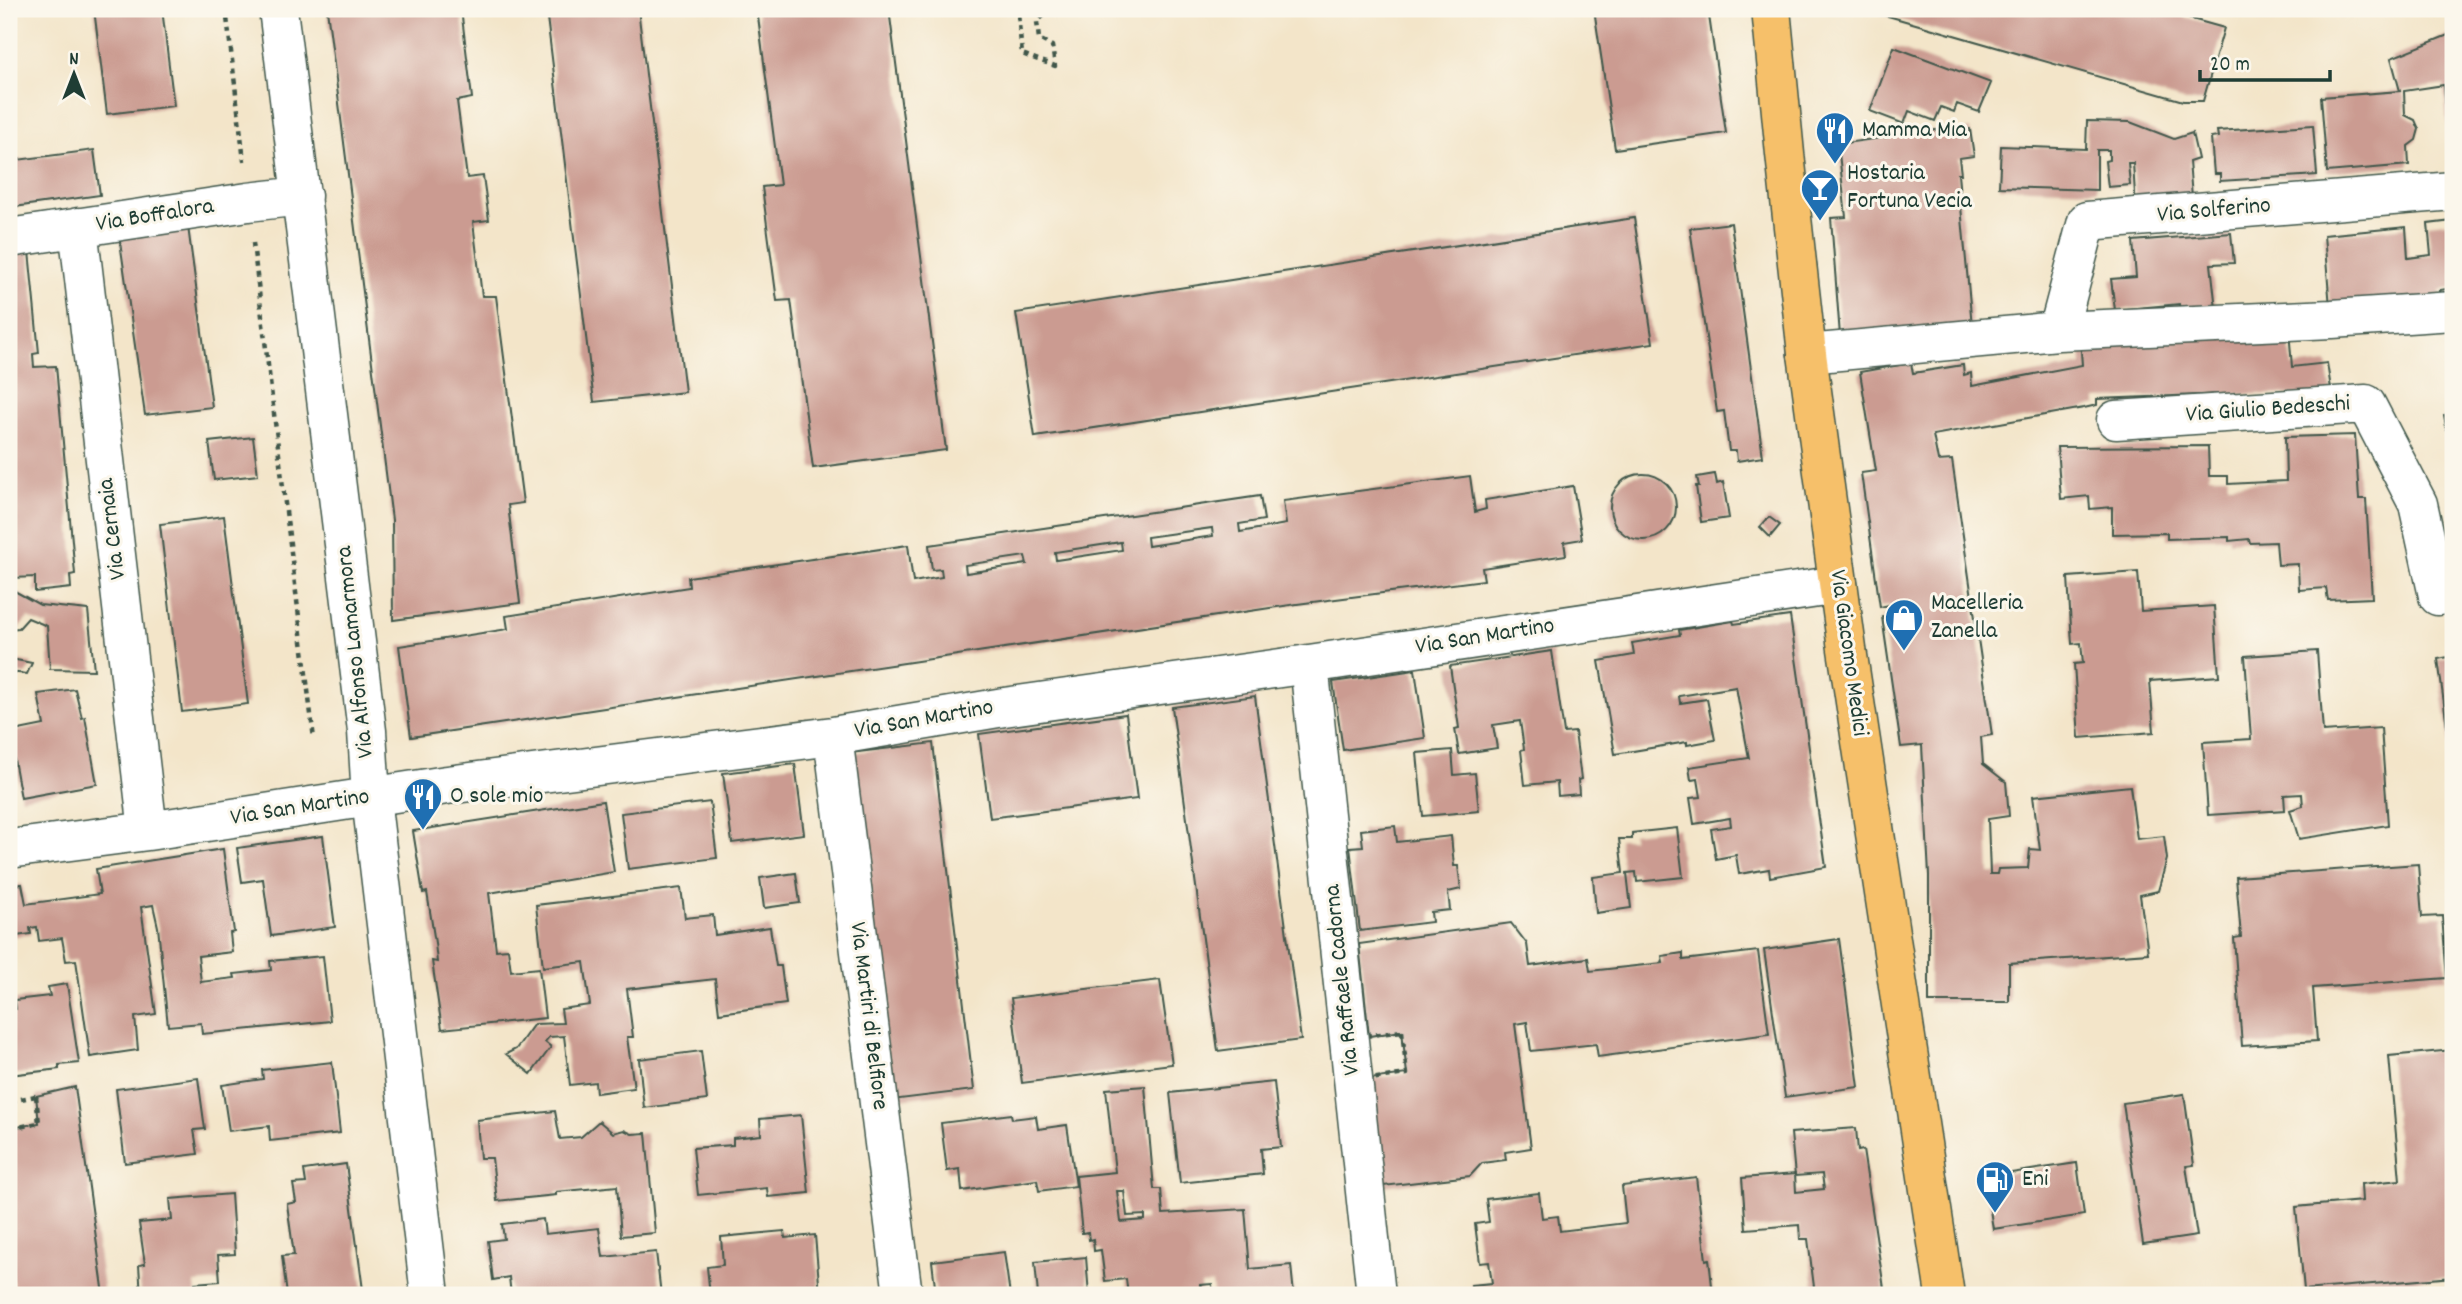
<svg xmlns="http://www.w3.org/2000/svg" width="2462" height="1304" font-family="Dekko,sans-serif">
<rect width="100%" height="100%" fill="#fbf7ec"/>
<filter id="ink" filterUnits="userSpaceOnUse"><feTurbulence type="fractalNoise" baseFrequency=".0143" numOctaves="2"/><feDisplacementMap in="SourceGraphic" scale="14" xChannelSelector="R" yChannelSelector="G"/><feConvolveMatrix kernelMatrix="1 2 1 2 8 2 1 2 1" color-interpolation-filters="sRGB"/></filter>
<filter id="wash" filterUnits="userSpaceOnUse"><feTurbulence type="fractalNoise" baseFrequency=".00686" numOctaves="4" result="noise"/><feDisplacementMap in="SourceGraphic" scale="28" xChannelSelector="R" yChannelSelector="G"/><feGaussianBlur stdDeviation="1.57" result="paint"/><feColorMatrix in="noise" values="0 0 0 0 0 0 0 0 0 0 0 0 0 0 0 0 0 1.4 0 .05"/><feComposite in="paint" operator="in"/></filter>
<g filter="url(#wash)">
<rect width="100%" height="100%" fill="#f3e5c9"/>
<g id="blocks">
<!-- building -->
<path fill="#cb9b91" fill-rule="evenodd" d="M94,9H162L174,106L107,114Z
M327,9H461L472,98L457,101L467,178L483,176L489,220L473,222L482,296H496L523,503L508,505L520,603L393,620L392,520Z
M546,9H638L685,392L594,402Z
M757,9H889L946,450L813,468L791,300L777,301L762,187L780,185Z
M1594,9H1708L1726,133L1615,149Z
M1882,9H2156L2224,28L2203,101H2183L1881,14Z
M2453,33V161L2450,162L2444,85L2404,91L2405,115L2415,120L2419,129L2416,140L2408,146L2409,165L2327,172L2321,97L2400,91L2391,58Z
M1894,47L1991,83L1979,112L1957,104L1954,112L1941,107L1935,121L1909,111L1904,124L1870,111Z
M2087,121L2130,122L2174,139L2192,133L2198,159L2189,162L2193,208L2136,211L2133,163H2128L2130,185L2108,187L2105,161L2109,160V150H2097V190L1999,187L2001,146L2086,149Z
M2313,125L2317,175L2220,181V174H2214L2211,138L2218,137L2217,131Z
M1955,128V131L1970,129L1974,156L1959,158L1961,174H1958L1972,326L1840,336L1831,218L1846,217L1838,144L1888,137L1887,135Z
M94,150L100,195L14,207L9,161Z
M1634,218L1653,343L1035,437L1016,313Z
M187,219L212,407L145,415L118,228Z
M2453,221V288L2440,290L2441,304L2330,307L2324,235L2406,227L2408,258L2431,255L2428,224Z
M1731,223L1763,457L1737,461L1736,451H1729L1724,411L1717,412L1690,228Z
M2231,233L2234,263L2211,264L2216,309L2180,312L2179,304L2115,310L2111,279L2136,277L2133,241Z
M29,251L39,353L33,354L34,367L56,366L75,574L70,575L71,588L35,592V577L11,578L9,560V253Z
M2289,330L2292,367L2327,363L2332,395L2225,394L2097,399V405L2084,408L1933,435L1938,461L1952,460L1992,735L1981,737L1983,764L2006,782L2009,816L1988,819L1990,874H1997L1998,869L2028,868L2030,849L2040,850L2033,796L2130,786L2137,839L2164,836L2167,859L2158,891L2140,895L2148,953L2009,963V1002H1929V875L1922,745L1901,747L1882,617L1890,616L1889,605L1880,607L1861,473L1876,471L1860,372L1911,363L1913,373L1963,365L1964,375L1971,373L1972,386L2082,365L2080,338Z
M2453,414V458H2452L2444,416Z
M2355,435L2359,499H2366L2372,598L2328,600L2326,588L2299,590L2298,564L2278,565L2276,542L2250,543L2249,539L2229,541V537L2167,539V533L2112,534V507L2090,509L2089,496L2061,499L2057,447L2208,446L2209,476H2228V484L2286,481L2285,437Z
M253,437L258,475L214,480L209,442Z
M1715,474L1717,484L1723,482L1729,518L1701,522L1696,486H1699L1697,477Z
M1610 507a33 33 0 1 1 66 0a33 33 0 1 1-66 0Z
M1470,476L1475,512L1486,509L1485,500L1573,486L1582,539L1564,542L1566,555L1482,568L1484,580L1297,604L411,737L399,646L508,629L506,616L689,587L688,577L908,545L913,582L942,577L941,569L932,570L929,545L1260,496L1264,520L1239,524L1240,532L1286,524L1283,501ZM1212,528L1213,536L1148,546L1147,537ZM1121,542L1122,550L1056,560L1055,552ZM1025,556L1027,564L966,573L965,565Z
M224,516L248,704L182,712L160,524Z
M1769,517L1780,525L1770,537L1760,527Z
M2138,572L2141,611L2214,606L2219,676L2150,681L2154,732L2079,738L2074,664L2083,663L2081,643L2072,644L2068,577Z
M9,588L40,605L88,610L94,670L50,669L47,626L28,618L19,628L9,629Z
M1790,616L1826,867L1770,877L1769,869L1739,874L1736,855L1716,859L1711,829L1731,826L1730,818L1694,824L1690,798L1701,797L1698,779L1691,780L1689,767L1749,758L1736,687L1679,696L1680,703L1707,699L1715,740L1687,745V742L1615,754L1599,661L1634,655L1632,643L1680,635L1679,630L1733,621L1734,624Z
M1552,651L1564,733L1575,732L1581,779L1578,780L1579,794L1558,796L1557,782L1525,785L1521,750L1524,749L1520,721L1493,725L1497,748L1459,754L1455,729L1459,728L1450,666Z
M2317,651L2323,732L2381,728L2388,825L2299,839L2290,810L2303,806L2302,794L2284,795L2285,810L2208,815L2203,742L2251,739L2245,656Z
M2453,656V764H2452L2438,659Z
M11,659L32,663L27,674L9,672Z
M1415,670L1425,738L1343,750L1333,682Z
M75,689L82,718L85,717L97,784L21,798L9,732L44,725L38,694Z
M1255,696L1301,1040L1218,1051L1172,707Z
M1126,714L1137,799L990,818L979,734Z
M933,743L974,1090L892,1100L850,753Z
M1452,750L1454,775L1475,773L1479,811L1423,816L1417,753Z
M795,764L804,834L732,843L723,773Z
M603,801L614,872L489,893L496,950L508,949L511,971L539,968L545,1018L442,1029L432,961L437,962L435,943L427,892L423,893L413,831Z
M710,802L717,858L628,869L621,813Z
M1395,826L1397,842L1451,836L1454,866H1458L1461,889L1448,892L1450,910L1431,912L1432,922L1360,931L1350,847L1363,846L1361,830Z
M1677,828L1683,877L1637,882L1636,872L1627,873L1631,908L1596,913L1593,877L1623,873L1619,839H1632V833Z
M323,836L335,927L271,936L263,879L242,882L237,848Z
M223,849L234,932L230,933L232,952L198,956L201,982L235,978L234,974L271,970L270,961L323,956L330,1021L202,1034L201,1023L168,1026L158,927L153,905L141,907L156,1014L135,1017L138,1050L90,1057L76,960L66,961L62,938L39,941L37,927L30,928L31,934L9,937V886L22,884L26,904L100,894L96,869Z
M2418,864L2422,917L2442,916L2447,978L2313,988L2317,1041L2242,1046L2234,938L2241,937L2236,877Z
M796,873L800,903L764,908L760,878Z
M681,888L685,918L713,915L715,935L770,927L776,966H781L786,1004L719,1013L715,979L627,989L633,1037H627L634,1088L596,1093L595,1082L570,1085L564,1036L549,1037L545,1042L551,1047L531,1074L506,1054L516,1049L534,1024L563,1023L561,1009L590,1005L584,962L543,967L536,905Z
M1511,923L1527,944L1530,966L1588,958L1590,971L1663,963L1662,956L1683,953V960L1758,951L1769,1034L1598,1057L1596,1044L1531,1051L1527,1022L1515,1024L1531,1148L1505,1152L1506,1160L1482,1163L1470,1176L1375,1187L1362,1080L1407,1074L1402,1031L1369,1036L1359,944Z
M1839,939L1859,1087L1785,1097L1764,950Z
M1160,980L1172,1064L1022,1083L1011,998Z
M67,984L79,1063L59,1065V1069L9,1075V1010L16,1009L15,1000L50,996L48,987Z
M2453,1050V1277L2304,1290L2296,1207L2362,1201L2361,1184L2400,1180L2389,1056Z
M701,1051L707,1100L644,1108L639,1059Z
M332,1062L340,1133L270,1141L269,1126L229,1131L222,1085L263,1079L262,1070Z
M198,1078L205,1129L194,1130L198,1154L125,1163L116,1089Z
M1274,1082L1281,1147L1261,1149L1263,1174L1180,1183L1170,1093Z
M1145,1086L1154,1189H1161L1163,1214L1245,1209L1250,1269L1291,1265L1294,1295H1213L1212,1284L1200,1285L1201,1295H1128L1126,1279L1105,1281L1101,1250L1094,1251L1093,1239L1089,1240L1088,1232L1082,1233L1076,1176L1115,1172L1106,1089ZM1117,1191H1124L1127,1216L1145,1215V1220L1121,1222Z
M75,1087L104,1295H14L9,1244V1136L11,1135V1128L39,1123L36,1096Z
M2184,1094L2194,1165L2186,1166L2197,1236L2143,1244L2123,1103Z
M555,1111L560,1139L581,1137L599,1121L613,1133L624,1130L632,1134L646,1133L655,1233L621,1236L617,1186L556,1192V1195L497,1201L492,1158H480L477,1120Z
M1011,1114L1012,1119L1036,1116L1038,1129L1067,1125L1076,1186L1039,1191L1037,1180L962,1191L960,1169L947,1171L941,1123Z
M801,1115L809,1193L768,1197L767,1188L698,1195L693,1148L733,1145V1138L761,1135L760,1119Z
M1856,1128L1858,1151L1863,1150L1885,1295H1815L1808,1239H1800L1799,1225L1746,1229L1742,1178L1795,1174L1796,1192L1824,1189L1822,1174L1795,1176L1791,1133Z
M2077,1163L2084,1215L1993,1229L1985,1177Z
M346,1164L363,1290L327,1295H287L282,1256L294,1255L287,1204L296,1202L293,1184L306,1183L304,1170Z
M1696,1177L1706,1260L1709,1259L1713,1295H1637L1636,1290L1591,1295H1472L1471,1285L1492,1283L1489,1262L1480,1263L1475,1224L1489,1222L1486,1199L1539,1193L1542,1218L1558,1216L1560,1231L1626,1223L1622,1186Z
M231,1194L235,1254L218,1255L220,1281L195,1283L196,1295H141L139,1265L145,1264L139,1223L172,1220L170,1199Z
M543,1219L545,1234L599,1228L603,1257L656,1252L661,1295H511L509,1277L493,1280L488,1241L504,1239L502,1224Z
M784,1231L785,1238L815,1235L820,1295H710L707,1267L723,1265L721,1237Z
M1004,1252L1010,1295H936L932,1261Z
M1086,1257L1089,1295H1038L1035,1262Z"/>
</g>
</g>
<g filter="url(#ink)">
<use href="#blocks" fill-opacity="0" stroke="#3f564a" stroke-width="2"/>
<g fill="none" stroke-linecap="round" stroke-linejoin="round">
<!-- minor casing -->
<g stroke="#3f564a" stroke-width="41">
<path id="minor" d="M278,9L367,731L371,798L430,1295
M78,227L148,831
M9,238L248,202L302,196
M2058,331L2087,221L2453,191
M1807,354L2058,331L2332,319L2453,311
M2116,420L2366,404L2418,504L2438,596L2453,593
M1309,664L1376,1295
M833,736L903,1295
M9,849L148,831L447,785L833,736L1004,707L1309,664L1838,585"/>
</g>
<!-- major casing -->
<g stroke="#3f564a" stroke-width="41">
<path id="major" d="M1771,9L1785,154L1807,354L1847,649L1945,1295"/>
</g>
<!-- path -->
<path stroke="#3f564a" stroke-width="4.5" stroke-dasharray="5 5" stroke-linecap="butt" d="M226,9L244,161
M1024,9L1018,14L1022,54L1055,66L1052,46L1039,39L1037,22L1046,13V9
M253,243L314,739
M1402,1031L1407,1074L1362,1080L1358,1037Z
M36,1096L39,1123L14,1128L11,1101Z"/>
<!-- minor -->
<use href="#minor" stroke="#fff" stroke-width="38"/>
<!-- major -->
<use href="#major" stroke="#f6c06b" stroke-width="38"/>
</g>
</g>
<!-- icons -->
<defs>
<g id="restaurant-pin" transform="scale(2.0125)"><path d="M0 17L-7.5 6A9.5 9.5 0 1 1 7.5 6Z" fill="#1f6fb2" stroke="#fbf7ec"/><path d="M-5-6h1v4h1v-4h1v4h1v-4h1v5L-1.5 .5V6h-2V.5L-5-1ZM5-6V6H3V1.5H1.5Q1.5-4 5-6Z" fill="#fff"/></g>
<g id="bar-pin" transform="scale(2.0125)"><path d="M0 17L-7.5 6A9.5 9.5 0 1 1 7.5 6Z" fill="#1f6fb2" stroke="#fbf7ec"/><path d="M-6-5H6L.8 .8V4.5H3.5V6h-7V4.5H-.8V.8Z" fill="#fff"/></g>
<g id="shop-pin" transform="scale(2.0125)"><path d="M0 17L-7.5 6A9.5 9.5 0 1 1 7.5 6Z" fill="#1f6fb2" stroke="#fbf7ec"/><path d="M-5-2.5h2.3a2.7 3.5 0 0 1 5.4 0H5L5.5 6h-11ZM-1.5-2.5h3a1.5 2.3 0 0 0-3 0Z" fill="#fff"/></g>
<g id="fuel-pin" transform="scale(2.0125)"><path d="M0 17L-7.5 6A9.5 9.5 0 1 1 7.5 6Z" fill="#1f6fb2" stroke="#fbf7ec"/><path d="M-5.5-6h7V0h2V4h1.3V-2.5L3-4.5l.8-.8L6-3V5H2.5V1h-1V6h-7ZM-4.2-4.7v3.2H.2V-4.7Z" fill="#fff"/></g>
</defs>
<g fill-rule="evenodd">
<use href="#restaurant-pin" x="1835" y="131"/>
<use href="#bar-pin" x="1820" y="188"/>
<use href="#shop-pin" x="1904" y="618"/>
<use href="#restaurant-pin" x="423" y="797"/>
<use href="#fuel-pin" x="1995" y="1180"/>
</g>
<g text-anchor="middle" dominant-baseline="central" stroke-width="6" stroke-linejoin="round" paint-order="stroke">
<!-- poi labels -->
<g font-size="24" fill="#1f3d34" stroke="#fbf7ec" text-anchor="start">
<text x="1862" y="131">Mamma Mia</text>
<text x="1847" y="174">Hostaria<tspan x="1847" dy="28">Fortuna Vecia</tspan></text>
<text x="1931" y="604">Macelleria<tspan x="1931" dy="28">Zanella</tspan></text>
<text x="450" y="797">O sole mio</text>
<text x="2022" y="1180">Eni</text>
</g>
<!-- street labels -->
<g font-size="24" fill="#1f3d34" stroke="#fbf7ec">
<text transform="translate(2214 211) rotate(-5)">Via Solferino</text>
<text transform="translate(155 216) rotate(-9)">Via Boffalora</text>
<text transform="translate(2268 410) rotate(-4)">Via Giulio Bedeschi</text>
<text transform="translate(113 529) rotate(-97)">Via Cernaia</text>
<text transform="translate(1485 637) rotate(-9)">Via San Martino</text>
<text transform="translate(356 652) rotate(-96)">Via Alfonso Lamarmora</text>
<text transform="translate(1848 653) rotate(82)">Via Giacomo Medici</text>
<text transform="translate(924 720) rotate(-10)">Via San Martino</text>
<text transform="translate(300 808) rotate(-9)">Via San Martino</text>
<text transform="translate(1343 980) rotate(-96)">Via Raffaele Cadorna</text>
<text transform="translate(868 1016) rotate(83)">Via Martiri di Belfiore</text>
</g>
</g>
<!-- margin -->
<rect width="2462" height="1304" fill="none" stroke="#fbf7ec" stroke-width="35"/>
<!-- north arrow -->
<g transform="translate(74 74)" stroke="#fbf7ec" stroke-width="5" paint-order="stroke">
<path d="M0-5L12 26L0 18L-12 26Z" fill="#1f3d34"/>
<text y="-10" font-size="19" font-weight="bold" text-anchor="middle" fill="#1f3d34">N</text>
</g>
<!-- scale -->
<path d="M2200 70v10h130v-10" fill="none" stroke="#1f3d34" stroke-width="3.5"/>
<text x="2210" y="70" font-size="21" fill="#1f3d34" stroke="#fbf7ec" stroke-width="5" paint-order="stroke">20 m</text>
</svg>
